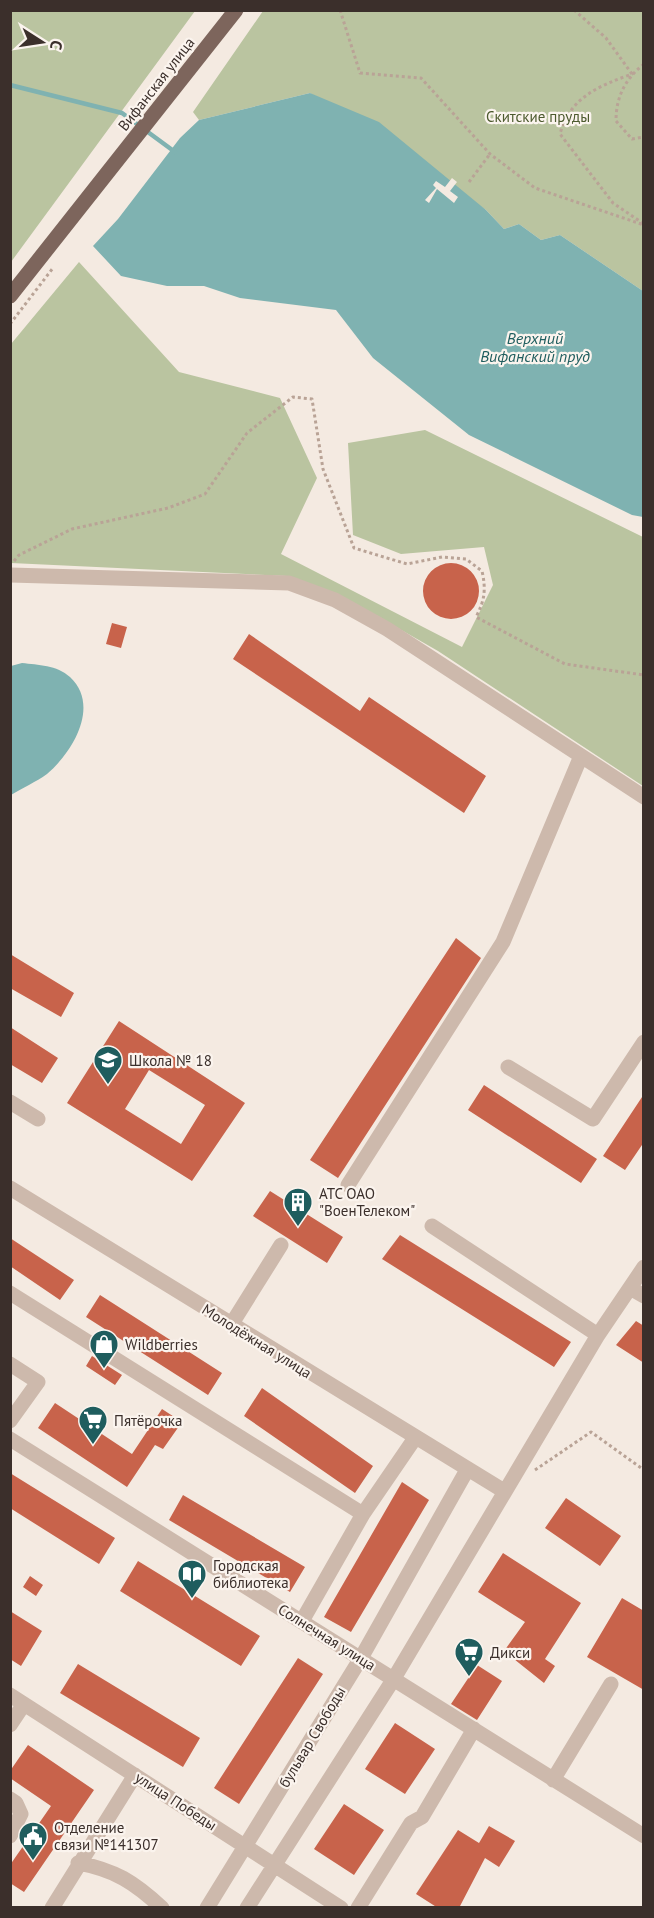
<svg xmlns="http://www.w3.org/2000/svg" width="654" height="1918" font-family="'PT Sans',sans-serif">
<rect width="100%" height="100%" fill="#f4eae1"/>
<!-- green -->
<path fill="#bac4a0" d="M11,10L195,11L11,262L10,11Z
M263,11H643V291L560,235L541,240L519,224L504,229L486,210L310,93L199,120L193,112Z
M79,262L179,372L280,398L317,478L281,554L462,647L493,585L484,547L401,554L353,535L348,443L425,430L643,537V786L438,651L389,623L287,576L11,563V344Z"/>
<!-- water -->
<path fill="#7fb2b1" d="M310,93L379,122L486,210L504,229L519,224L541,240L560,235L643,291V517L632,515L469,435L373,358L336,310L240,298L204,286H167L121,276L93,246L118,219L180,138L199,120Z
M22,663C38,665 57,665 70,677C101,706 72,753 47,774C36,782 22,788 11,795V666Z"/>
<!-- pier -->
<path fill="#f4eae1" d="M452,178L457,182L450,191L458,197L454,203L437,189L429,203L425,200L436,188L433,185L436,181L445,187Z"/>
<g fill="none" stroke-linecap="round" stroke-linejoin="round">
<!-- stream -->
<path stroke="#7fb2b1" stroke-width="4.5" d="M10,85L122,113L175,152"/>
</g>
<!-- building -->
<path fill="#c8634b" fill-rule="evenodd" d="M423 591a28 28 0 1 1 56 0a28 28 0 1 1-56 0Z
M112,623L127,627L121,648L106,644Z
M249,634L360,711L369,697L486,776L464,813L233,659Z
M456,938L481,958L338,1178L310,1160Z
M10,954L74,993L61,1017L10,988Z
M119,1021L245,1103L192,1181L67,1103ZM149,1070L205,1105L181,1144L125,1109Z
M10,1027L58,1058L42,1083L10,1064Z
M484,1085L597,1159L581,1183L468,1110Z
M644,1094V1142L625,1170L603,1156Z
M270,1191L343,1237L327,1263L253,1216Z
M400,1235L571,1342L554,1367L382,1259Z
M10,1238L74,1280L60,1300L10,1266Z
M100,1295L222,1373L208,1395L86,1317Z
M636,1321L644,1326V1363L616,1345Z
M92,1356L122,1375L115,1385L86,1366Z
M262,1388L373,1466L355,1493L244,1416Z
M55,1403L132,1454L162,1409L182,1422L163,1449L155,1445L127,1487L38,1428Z
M10,1473L115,1538L99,1564L10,1508Z
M402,1482L429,1500L351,1632L324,1617Z
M183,1495L305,1567L290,1592L169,1520Z
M566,1498L621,1536L600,1566L545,1528Z
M503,1553L581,1603L545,1659L555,1666L544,1683L504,1651L525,1622L478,1592Z
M138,1561L260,1636L241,1666L120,1591Z
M30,1576L43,1585L36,1596L23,1587Z
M622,1598L644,1611V1690L587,1657Z
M10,1611L42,1631L21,1666L10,1659Z
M298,1658L323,1674L239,1804L214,1788Z
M78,1664L200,1738L183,1767L60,1693Z
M477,1665L502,1681L477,1720L451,1704Z
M395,1723L435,1749L405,1794L365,1769Z
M28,1745L94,1790L24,1892L10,1883V1865L51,1806L10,1778V1771Z
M344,1804L384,1830L354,1875L314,1849Z
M489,1826L515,1841L499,1867L485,1858L459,1908H438L416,1894L458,1830L479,1843Z"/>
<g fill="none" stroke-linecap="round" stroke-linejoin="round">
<!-- path -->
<path stroke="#b9a396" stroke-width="3" stroke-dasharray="3 3" stroke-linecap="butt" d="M340,10L360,73L421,78L490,154L535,188L644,225
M574,10L606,38L632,74C599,86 570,97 560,134L613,203L644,224
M644,64C625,79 616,97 616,121L632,139L644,137
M469,182L490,154
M10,324L53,268
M14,561L19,555L72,529L168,508L205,494L247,433L293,397L312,399L323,469L354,548L407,564L442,557L466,559L482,571C486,589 485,600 476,617L565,664L644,675
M535,1470L591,1432L644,1470"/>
<!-- minor -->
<path stroke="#cdb9ac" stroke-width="15" d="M10,575L289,583L335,600L387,629L644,797
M508,1067L593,1119L644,1042
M10,1102L38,1119
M348,1185L503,942L581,756
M10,1188L504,1491
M630,1288L644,1296
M10,1293L363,1514L415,1438
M231,1325L281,1245
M598,1335L644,1267
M10,1364L38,1382L10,1421
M10,1439L644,1836
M302,1621L363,1514
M10,1695L341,1908
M10,1725L24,1704
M553,1780L611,1684
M10,1799L16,1803L21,1814L10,1836
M78,1863C115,1870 134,1882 162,1908
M52,1908L135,1775
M207,1908L361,1658L467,1470
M247,1908L393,1680L598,1335L432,1226
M358,1908L411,1823L422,1817L474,1729"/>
<!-- major -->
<path stroke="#7d655c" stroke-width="15" d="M10,296L236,10"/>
</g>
<!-- icons -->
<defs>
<g id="school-pin" transform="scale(1.5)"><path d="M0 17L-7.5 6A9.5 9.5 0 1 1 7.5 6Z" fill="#1f5d5e" stroke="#fbf4ee"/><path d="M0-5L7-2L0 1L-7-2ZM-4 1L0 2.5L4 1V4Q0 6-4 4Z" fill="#fff"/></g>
<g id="building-pin" transform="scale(1.5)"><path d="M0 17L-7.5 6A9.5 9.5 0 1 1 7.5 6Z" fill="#1f5d5e" stroke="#fbf4ee"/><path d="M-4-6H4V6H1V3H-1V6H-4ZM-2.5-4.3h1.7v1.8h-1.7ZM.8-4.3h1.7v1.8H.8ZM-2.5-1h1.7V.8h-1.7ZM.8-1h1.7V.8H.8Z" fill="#fff"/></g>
<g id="shop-pin" transform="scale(1.5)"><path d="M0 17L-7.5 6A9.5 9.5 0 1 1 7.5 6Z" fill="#1f5d5e" stroke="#fbf4ee"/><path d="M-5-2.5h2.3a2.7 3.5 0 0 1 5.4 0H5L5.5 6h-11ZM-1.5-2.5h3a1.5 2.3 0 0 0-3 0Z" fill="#fff"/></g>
<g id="supermarket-pin" transform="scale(1.5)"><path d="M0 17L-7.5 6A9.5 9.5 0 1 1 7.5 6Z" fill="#1f5d5e" stroke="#fbf4ee"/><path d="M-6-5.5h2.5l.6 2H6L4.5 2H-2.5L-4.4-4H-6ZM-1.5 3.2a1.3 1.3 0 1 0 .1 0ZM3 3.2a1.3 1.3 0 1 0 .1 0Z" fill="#fff"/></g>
<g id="library-pin" transform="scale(1.5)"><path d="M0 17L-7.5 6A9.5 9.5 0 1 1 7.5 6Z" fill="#1f5d5e" stroke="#fbf4ee"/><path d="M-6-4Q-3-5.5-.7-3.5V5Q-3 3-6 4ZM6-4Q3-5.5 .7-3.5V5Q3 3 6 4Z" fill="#fff"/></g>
<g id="civic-pin" transform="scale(1.5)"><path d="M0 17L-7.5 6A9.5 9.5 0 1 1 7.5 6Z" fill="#1f5d5e" stroke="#fbf4ee"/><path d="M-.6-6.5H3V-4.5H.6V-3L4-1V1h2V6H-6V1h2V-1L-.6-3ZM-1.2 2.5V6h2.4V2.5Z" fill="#fff"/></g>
</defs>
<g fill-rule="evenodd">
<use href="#school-pin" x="108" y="1060"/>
<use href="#building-pin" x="298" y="1202"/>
<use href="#shop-pin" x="104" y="1344"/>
<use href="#supermarket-pin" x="93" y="1420"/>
<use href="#library-pin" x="192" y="1574"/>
<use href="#supermarket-pin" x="469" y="1652"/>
<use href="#civic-pin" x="33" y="1836"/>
</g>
<g text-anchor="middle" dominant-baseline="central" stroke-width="4.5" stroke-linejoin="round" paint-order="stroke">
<!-- street labels -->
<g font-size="15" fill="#3b2f2b" stroke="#fbf4ee">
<text transform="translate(156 84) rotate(-52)">Вифанская улица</text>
<text transform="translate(257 1341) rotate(32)">Молодёжная улица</text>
<text transform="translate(327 1637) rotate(32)">Солнечная улица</text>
<text transform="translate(312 1737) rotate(-59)">бульвар Свободы</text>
<text transform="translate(176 1801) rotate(33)">улица Победы</text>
</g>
<!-- park labels -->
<g font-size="15" fill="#4c5a2e" stroke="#fbf4ee">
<text x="538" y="116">Скитские пруды</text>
</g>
<!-- poi labels -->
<g font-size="15" fill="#3b2f2b" stroke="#fbf4ee" text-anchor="start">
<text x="129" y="1060">Школа № 18</text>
<text x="319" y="1193">АТС ОАО<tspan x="319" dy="17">"ВоенТелеком"</tspan></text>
<text x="125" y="1344">Wildberries</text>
<text x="114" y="1420">Пятёрочка</text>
<text x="213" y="1565">Городская<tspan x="213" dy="17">библиотека</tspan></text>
<text x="490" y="1652">Дикси</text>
<text x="54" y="1827">Отделение<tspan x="54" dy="17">связи №141307</tspan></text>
</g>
<!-- water labels -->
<g font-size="16" font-style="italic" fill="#1f5d5e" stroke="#fbf4ee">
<text x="535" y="338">Верхний<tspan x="535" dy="18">Вифанский пруд</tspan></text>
</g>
</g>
<!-- border -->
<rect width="654" height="1918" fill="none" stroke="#3b2f2b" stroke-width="24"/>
<!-- north arrow -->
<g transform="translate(42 42) rotate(102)" stroke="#fbf4ee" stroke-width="4.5" paint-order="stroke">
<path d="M0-4.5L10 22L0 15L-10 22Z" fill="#3b2f2b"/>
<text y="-9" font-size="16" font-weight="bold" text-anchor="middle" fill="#3b2f2b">С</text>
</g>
</svg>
